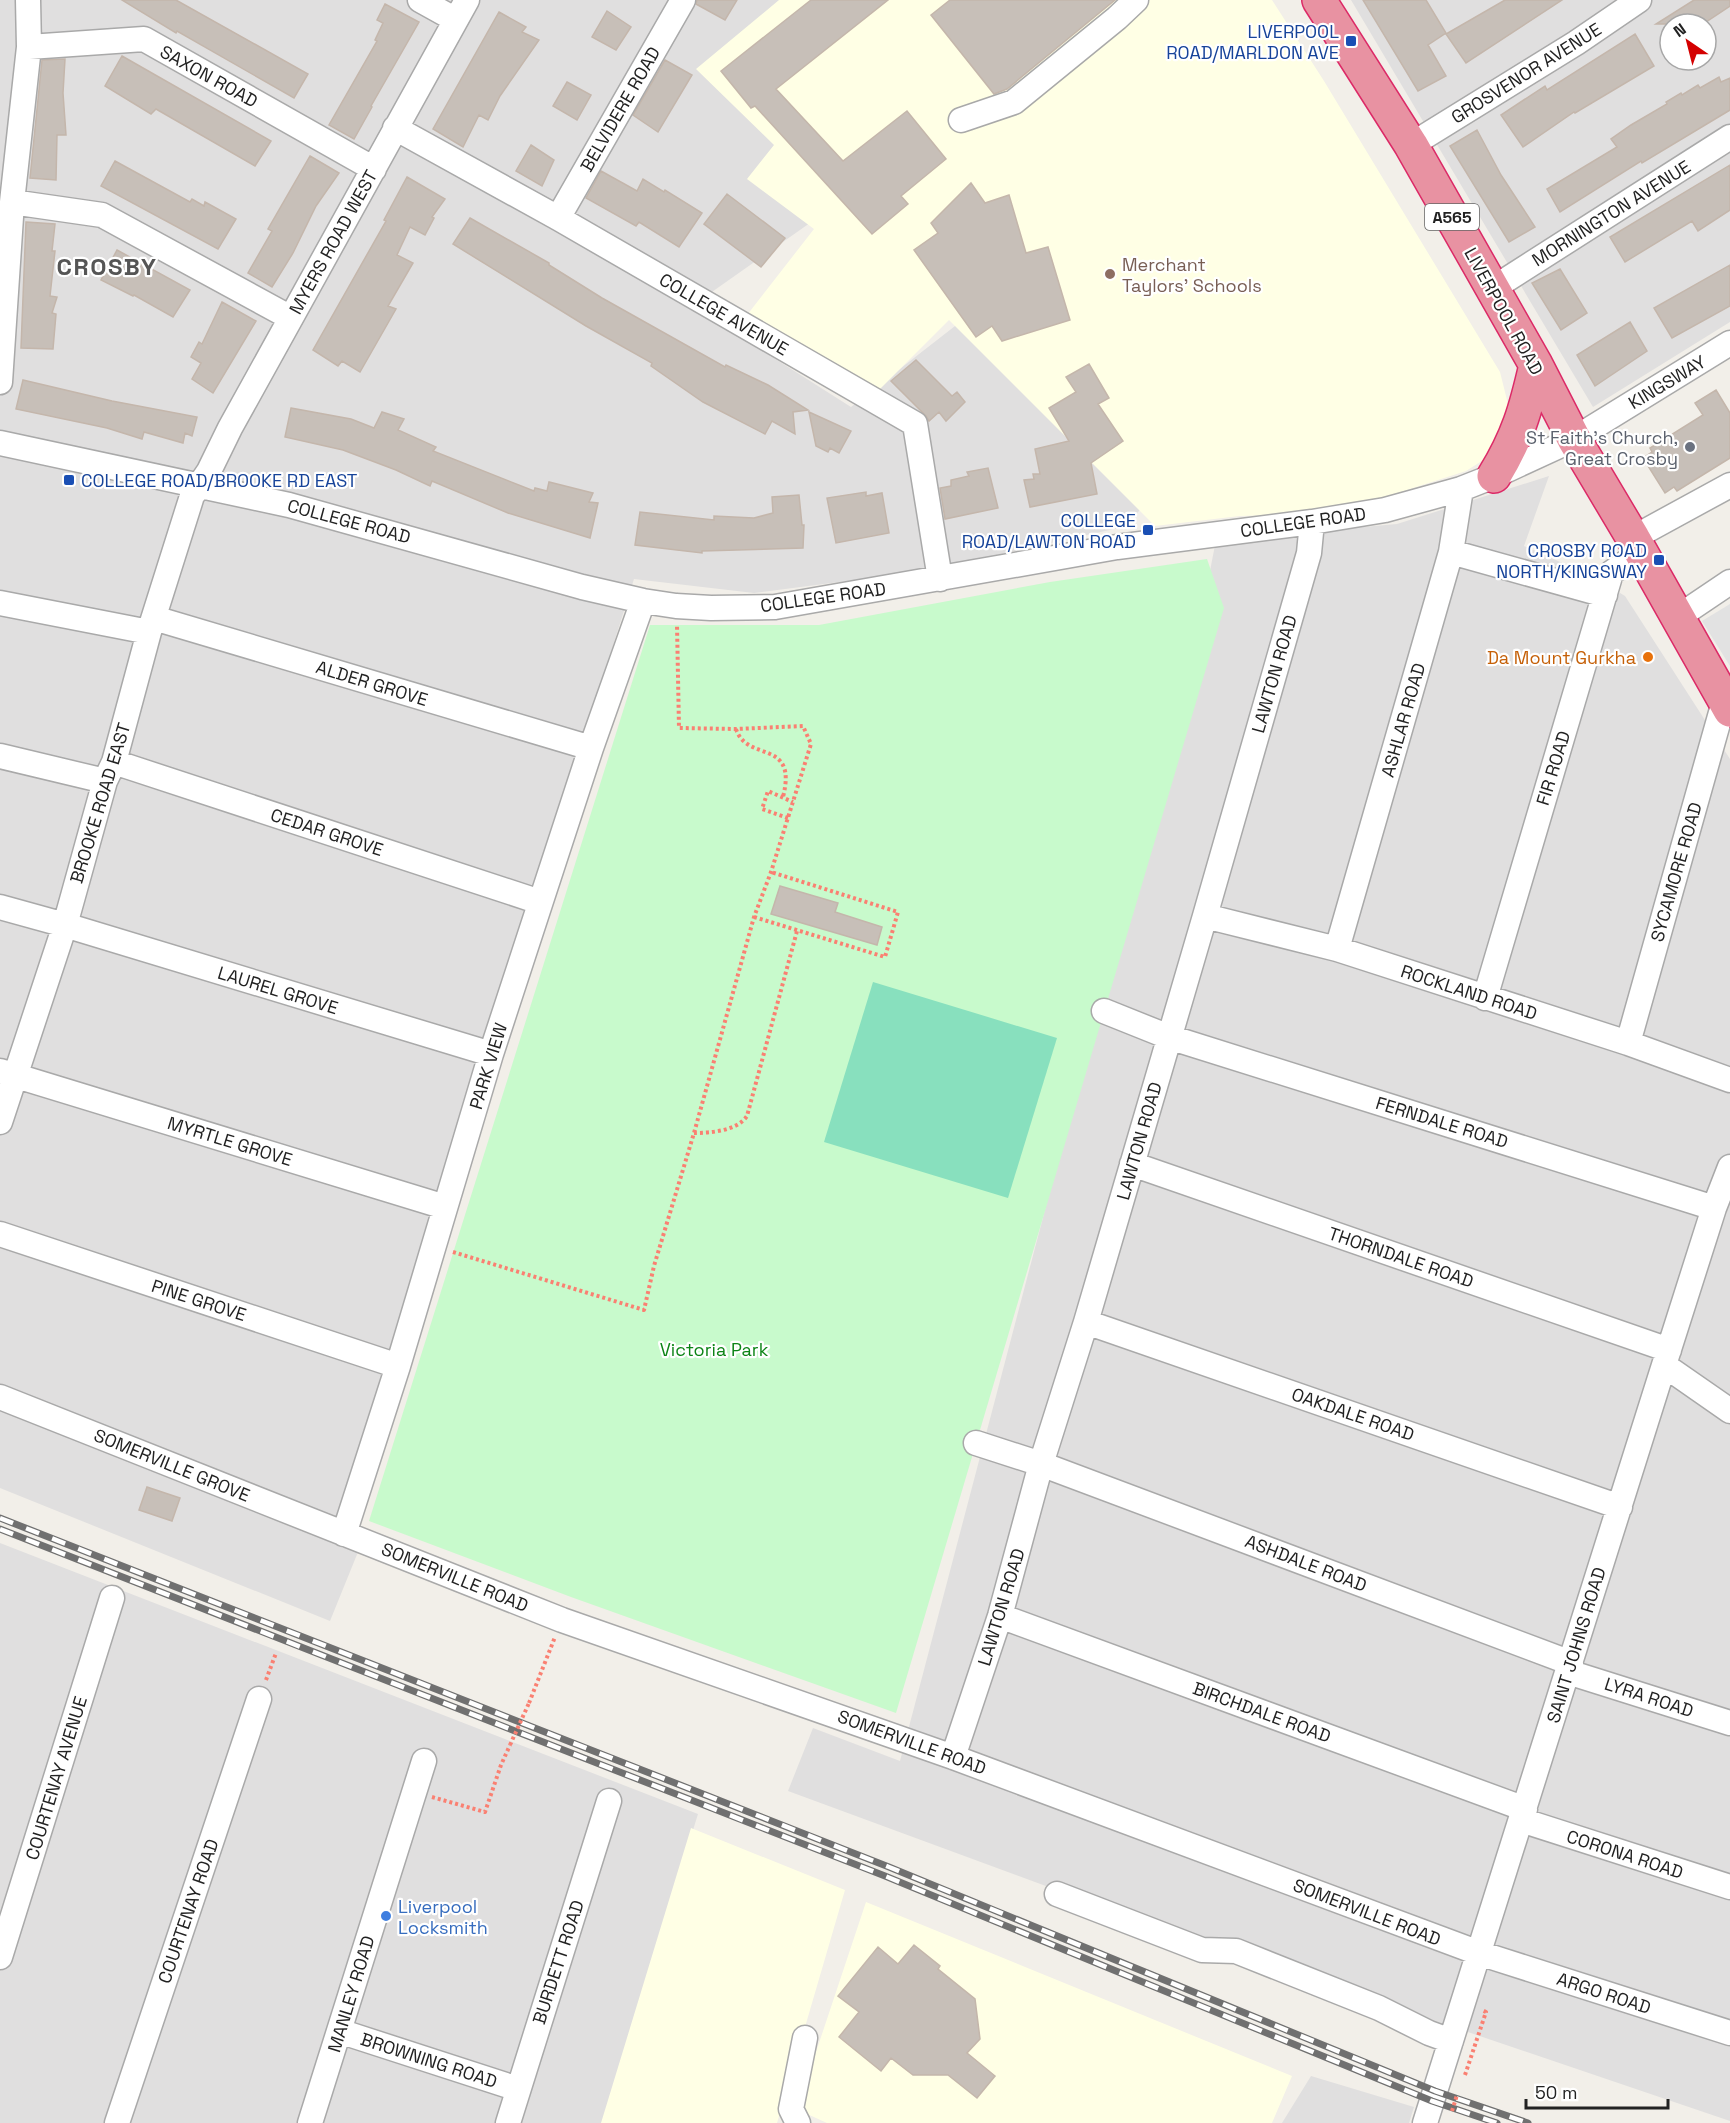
<svg xmlns="http://www.w3.org/2000/svg" width="1730" height="2123" font-family="'Space Grotesk',sans-serif">
<rect width="100%" height="100%" fill="#f2efe9"/>
<!-- residential -->
<path fill="#e0dfdf" fill-rule="evenodd" d="M0,0H781L844,199L692,306L851,407L1068,238L1147,503L1123,527L924,571L754,593L634,579L330,1542L358,1552L330,1621L0,1488Z
M1351,0H1730V322L1593,407ZM1670,24H1706V60H1670Z
M1549,476L1524,546L1594,577L1625,596L1730,759V2121L1138,1920L788,1791L813,1728L900,1761L1201,617L1216,540L1397,524Z
M0,1543L698,1814L602,2123H0Z
M1311,2076L1414,2107L1409,2123H1282Z"/>
<!-- education -->
<path fill="#ffffe5" d="M779,0H1272L1324,81L1500,372L1511,416L1488,457L1466,471L1385,497L1332,508L1275,515L1240,516L1155,526L949,320L869,400L740,324L814,229L747,179L774,145L696,69Z
M691,1828L845,1890L777,2123H601Z
M866,1902L1292,2076L1272,2123H827L805,2113L802,2094Z"/>
<!-- park -->
<path fill="#c8facc" d="M1207,559L1224,608L896,1713L571,1597L369,1521L650,625H819L1050,582Z"/>
<!-- pitch -->
<path fill="#88e0be" d="M873,982L1057,1038L1008,1198L824,1142Z"/>
<!-- parking -->
<path fill="#e2e2e2" d="M1730,604V666L1702,621Z"/>
<!-- building -->
<path fill="#c7bfb8" stroke="#c4b6ab" stroke-width="1.5" d="M122,0H176L308,74L294,98L177,31L176,33Z
M697,0H737L725,20L696,4Z
M811,0H888L776,89L843,161L907,111L946,159L901,196L908,204L872,234L755,106L751,108L721,71Z
M950,0H1115L1007,89L994,94L931,15Z
M1363,0H1426L1446,33L1428,45L1446,76L1418,91Z
M1505,0H1562L1466,63L1446,34Z
M1694,0H1730V6L1703,24H1656Z
M385,4L419,22L371,106L372,107L354,139L329,125L377,41L375,40L383,23L377,20Z
M607,11L631,27L616,50L592,37Z
M499,12L526,27L522,32L539,40L500,96L488,120L479,115L463,147L433,129Z
M1635,34L1654,66L1575,113L1574,112L1523,147L1501,115L1545,86L1547,90Z
M122,56L271,141L255,166L156,109L151,114L105,86Z
M65,59L63,93L66,135H57L56,180L30,178L42,60Z
M665,60L692,75L658,132L633,115Z
M1719,77L1721,82L1730,78V110L1642,163L1641,161L1560,212L1547,189L1617,147L1611,139L1631,125L1667,104L1666,102L1681,93L1682,95L1698,85L1700,88Z
M567,82L591,95L577,120L553,106Z
M1477,130L1501,175L1535,227L1509,242L1450,146Z
M531,145L554,160L542,186L516,171Z
M310,156L339,173L316,206L293,253L272,287L248,273L272,231L268,229Z
M115,161L190,202L192,199L204,206L205,202L236,219L218,249L101,186Z
M1730,165V210L1698,231L1692,221L1625,262L1610,237Z
M601,171L637,191L643,179L664,192L665,190L702,213L679,247L639,222L636,226L586,198Z
M407,177L445,199L432,217L434,218L425,235L410,227L397,255L413,263L388,306L396,309L360,372L342,361L338,366L313,350L386,221L384,220Z
M971,183L985,203L1009,195L1026,253L1048,247L1070,320L1002,341L992,326L976,337L914,250L938,233L931,223Z
M727,194L785,238L761,267L704,224Z
M470,218L549,263V265L602,298L725,367L726,365L768,385L808,410L793,412L795,434L772,421L765,434L703,402L651,366L652,363L586,326L453,244Z
M26,222L55,224L52,251H55L50,296L57,297L52,313L56,314L53,349L21,348Z
M117,250L190,290L173,317L134,295L133,296L101,280Z
M1730,265V306L1672,338L1654,308Z
M1560,269L1587,313L1561,330L1532,283Z
M222,302L256,321L213,393L192,379L201,363L191,357L199,342L202,344Z
M1630,322L1647,351L1595,386L1577,355Z
M916,360L952,396L957,392L965,402L946,421L939,412L929,421L926,416L891,381Z
M1089,364L1109,398L1098,404L1123,441L1091,463L1097,494L1030,507L1024,480L1034,479L1033,474H1040L1035,449L1069,441L1049,408L1076,392L1066,377Z
M23,380L112,401L197,417L192,436L185,433L183,443L144,432L142,439L107,428L16,409Z
M1716,390L1730,413V458L1677,491L1674,487L1665,493L1643,458L1652,452L1650,448L1703,415L1695,403Z
M291,408L351,419L374,428L382,412L404,419L398,430L436,447L433,451L534,491L535,488L547,491L549,482L593,493L589,502L598,503L590,538L508,513L432,481L430,486L396,470L343,450L285,437Z
M809,412L851,431L839,453L830,448L828,452L816,446Z
M988,468L998,508L945,519L940,488L951,486V480L969,476L967,472Z
M866,492V496L882,493L889,533L836,543L827,498Z
M799,495L802,525H804L803,548L702,551V553L635,545L640,512L714,520V516L754,518L773,513L772,497Z
M780,886L838,903L835,912L882,927L877,945L771,914Z
M147,1487L180,1498L172,1521L139,1510Z
M914,1945L940,1966L938,1969L975,1999L980,2039L967,2053L995,2076L977,2098L948,2075H913L891,2058L881,2071L839,2037L859,2012L838,1996L878,1947L898,1964Z"/>
<g fill="none" stroke-linecap="round" stroke-linejoin="round">
<!-- minor casing -->
<g stroke="#a9a9a9" stroke-width="27">
<path id="minor" d="M420,0L456,20
M29,47L144,39L374,169
M961,120L1014,102L1117,18L1136,0
M395,128L558,218L915,424L940,579
M1411,145L1576,43L1639,0
M12,202L102,215L291,318
M558,218L683,0
M1492,289L1730,137
M0,382L12,202L29,47L28,0
M0,443L289,505L582,587L643,601L676,606L711,608L775,607L1117,547L1312,522L1385,510L1461,489L1494,476L1574,439L1730,343
M1633,538L1730,485
M1451,552L1605,595
M0,603L149,632
M1678,617L1730,582
M154,618L591,748
M0,756L105,781
M114,762L540,902
M0,907L65,925L491,1054
M1205,916L1337,949L1628,1043L1730,1080
M1337,949L1451,552L1461,489
M1485,998L1611,573L1641,552
M1104,1011L1169,1037L1714,1208
M1628,1043L1724,702
M0,1071L445,1207
M0,1122L65,925L105,781L114,762L149,632L192,496L209,471L230,428L467,0
M1132,1164L1669,1350
M0,1234L398,1366
M1086,1322L1620,1507
M1664,1365L1730,1411
M0,1397L562,1620L953,1757L1479,1953L1730,2033
M976,1443L1041,1464L1571,1663
M344,1534L398,1366L491,1054L591,748L643,601
M1000,1616L1525,1809
M1568,1672L1730,1723
M953,1757L1000,1616L1041,1464L1086,1322L1205,916L1309,553L1312,522
M1521,1820L1730,1887
M1057,1894L1202,1950L1236,1951L1379,2008L1429,2033L1451,2041
M0,1957L112,1598
M339,2031L518,2089
M117,2123L259,1699
M310,2123L424,1761
M508,2123L609,1801
M798,2123L791,2109L805,2038
M1425,2123L1664,1365L1714,1208L1730,1167"/>
</g>
<!-- highway casing -->
<g stroke="#dc2a67" stroke-width="36">
<path id="highway" d="M1319,0L1411,145L1536,365L1574,439L1633,538L1730,710
M1494,476C1518,437 1526,409 1536,365"/>
</g>
<!-- path -->
<path stroke="#fa8072" stroke-width="4" stroke-dasharray="3 3" stroke-linecap="butt" d="M736,729C747,763 798,738 783,797
M788,818L762,809L768,791L793,802
M754,917L885,957L898,912L771,872
M694,1133C710,1133 737,1131 747,1116L797,931
M453,1252L644,1310L654,1266L694,1133L754,917L771,872L811,744L803,726L736,729L679,728L677,625
M266,1680L276,1653
M529,1703L555,1637
M432,1797L485,1812L501,1765L510,1745
M1465,2075L1486,2012L1482,2010"/>
<!-- minor -->
<use href="#minor" stroke="#fff" stroke-width="24"/>
<!-- highway -->
<use href="#highway" stroke="#e892a2" stroke-width="33"/>
<!-- rail casing -->
<g stroke="#707070" stroke-width="7">
<path id="rail" d="M0,1518L889,1867L1435,2091L1528,2123
M0,1529L885,1876L1432,2101L1497,2123"/>
</g>
<!-- rail -->
<use href="#rail" stroke="#fff" stroke-width="4.5" stroke-dasharray="14" stroke-linecap="butt"/>
<!-- path-bridge -->
<path stroke="#fa8072" stroke-width="4" stroke-dasharray="3 3" stroke-linecap="butt" d="M510,1745L529,1703
M1452,2111L1457,2095"/>
</g>
<!-- markers -->
<g fill="#1a4fb4" stroke="#fff" stroke-width="2">
<rect x="1345" y="35" width="12" height="12" rx="3"/>
<rect x="63" y="474" width="12" height="12" rx="3"/>
<rect x="1142" y="524" width="12" height="12" rx="3"/>
<rect x="1653" y="554" width="12" height="12" rx="3"/>
</g>
<circle fill="#8d6e63" stroke="#fff" stroke-width="2" cx="1110" cy="274" r="6"/>
<circle fill="#6b7280" stroke="#fff" stroke-width="2" cx="1690" cy="447" r="6"/>
<circle fill="#e8710a" stroke="#fff" stroke-width="2" cx="1648" cy="657" r="6"/>
<circle fill="#3f7fe0" stroke="#fff" stroke-width="2" cx="386" cy="1916" r="6"/>
<g text-anchor="middle" dominant-baseline="central" stroke-width="4.5" stroke-linejoin="round" paint-order="stroke">
<!-- shield labels -->
<rect fill="#fff" stroke="#646464" stroke-width="1.5" x="1425" y="204" width="54" height="26" rx="4.5"/>
<g font-size="16" font-weight="bold" fill="#222">
<text x="1452" y="217">A565</text>
</g>
<!-- transit labels -->
<g font-size="18" fill="#164399" stroke="#fff" text-anchor="end">
<text x="1339" y="31">LIVERPOOL<tspan x="1339" dy="21">ROAD/MARLDON AVE</tspan></text>
<text x="81" y="480" text-anchor="start">COLLEGE ROAD/BROOKE RD EAST</text>
<text x="1136" y="520">COLLEGE<tspan x="1136" dy="21">ROAD/LAWTON ROAD</tspan></text>
<text x="1647" y="550">CROSBY ROAD<tspan x="1647" dy="21">NORTH/KINGSWAY</tspan></text>
</g>
<!-- street labels -->
<g font-size="18" fill="#222" stroke="#fff">
<text transform="translate(1526 73) rotate(-32)">GROSVENOR AVENUE</text>
<text transform="translate(209 76) rotate(29)">SAXON ROAD</text>
<text transform="translate(620 109) rotate(-60)">BELVIDERE ROAD</text>
<text transform="translate(1611 213) rotate(-32)">MORNINGTON AVENUE</text>
<text transform="translate(333 242) rotate(-61)">MYERS ROAD WEST</text>
<text transform="translate(1504 311) rotate(61)">LIVERPOOL ROAD</text>
<text transform="translate(724 314) rotate(30)">COLLEGE AVENUE</text>
<text transform="translate(1667 382) rotate(-31)">KINGSWAY</text>
<text transform="translate(349 521) rotate(15)">COLLEGE ROAD</text>
<text transform="translate(1303 522) rotate(-8)">COLLEGE ROAD</text>
<text transform="translate(823 597) rotate(-8)">COLLEGE ROAD</text>
<text transform="translate(1274 674) rotate(-74)">LAWTON ROAD</text>
<text transform="translate(372 683) rotate(17)">ALDER GROVE</text>
<text transform="translate(1403 720) rotate(-74)">ASHLAR ROAD</text>
<text transform="translate(1553 768) rotate(-73)">FIR ROAD</text>
<text transform="translate(100 803) rotate(-73)">BROOKE ROAD EAST</text>
<text transform="translate(327 832) rotate(18)">CEDAR GROVE</text>
<text transform="translate(1676 872) rotate(-74)">SYCAMORE ROAD</text>
<text transform="translate(278 990) rotate(17)">LAUREL GROVE</text>
<text transform="translate(1469 992) rotate(18)">ROCKLAND ROAD</text>
<text transform="translate(488 1066) rotate(-73)">PARK VIEW</text>
<text transform="translate(1442 1122) rotate(17)">FERNDALE ROAD</text>
<text transform="translate(230 1141) rotate(17)">MYRTLE GROVE</text>
<text transform="translate(1139 1141) rotate(-74)">LAWTON ROAD</text>
<text transform="translate(1401 1257) rotate(19)">THORNDALE ROAD</text>
<text transform="translate(199 1300) rotate(18)">PINE GROVE</text>
<text transform="translate(1353 1414) rotate(19)">OAKDALE ROAD</text>
<text transform="translate(172 1465) rotate(22)">SOMERVILLE GROVE</text>
<text transform="translate(1306 1563) rotate(21)">ASHDALE ROAD</text>
<text transform="translate(455 1577) rotate(22)">SOMERVILLE ROAD</text>
<text transform="translate(1001 1607) rotate(-73)">LAWTON ROAD</text>
<text transform="translate(1576 1645) rotate(-73)">SAINT JOHNS ROAD</text>
<text transform="translate(1649 1697) rotate(18)">LYRA ROAD</text>
<text transform="translate(1262 1712) rotate(20)">BIRCHDALE ROAD</text>
<text transform="translate(912 1742) rotate(20)">SOMERVILLE ROAD</text>
<text transform="translate(56 1778) rotate(-73)">COURTENAY AVENUE</text>
<text transform="translate(1625 1854) rotate(18)">CORONA ROAD</text>
<text transform="translate(188 1911) rotate(-71)">COURTENAY ROAD</text>
<text transform="translate(1367 1912) rotate(21)">SOMERVILLE ROAD</text>
<text transform="translate(558 1962) rotate(-72)">BURDETT ROAD</text>
<text transform="translate(1604 1993) rotate(18)">ARGO ROAD</text>
<text transform="translate(351 1994) rotate(-73)">MANLEY ROAD</text>
<text transform="translate(429 2060) rotate(18)">BROWNING ROAD</text>
</g>
<!-- education labels -->
<g font-size="18" fill="#785e54" stroke="#fff" text-anchor="start">
<text x="1122" y="264">Merchant<tspan x="1122" dy="21">Taylors' Schools</tspan></text>
</g>
<!-- worship labels -->
<g font-size="18" fill="#5b616d" stroke="#fff" text-anchor="end">
<text x="1678" y="437">St Faith's Church,<tspan x="1678" dy="21">Great Crosby</tspan></text>
</g>
<!-- food labels -->
<g font-size="18" fill="#c56008" stroke="#fff" text-anchor="end">
<text x="1636" y="657">Da Mount Gurkha</text>
</g>
<!-- park labels -->
<g font-size="18" fill="#0c8416" stroke="#fff">
<text x="714" y="1349">Victoria Park</text>
</g>
<!-- shop labels -->
<g font-size="18" fill="#366cbe" stroke="#fff" text-anchor="start">
<text x="398" y="1906">Liverpool<tspan x="398" dy="21">Locksmith</tspan></text>
</g>
<!-- district labels -->
<g font-size="24" font-weight="bold" letter-spacing="1.5" fill="#555" stroke="#fff">
<text x="107" y="266">CROSBY</text>
</g>
</g>
<!-- north arrow -->
<g transform="translate(1688 42) rotate(325)"><circle r="28" fill="#ffffff" stroke="#a7a7a7" stroke-width="1.5"/>
<path d="M0-4.5L10 22L0 15L-10 22Z" fill="#d40000"/>
<text y="-9" font-size="16" font-weight="bold" text-anchor="middle" fill="#222222">N</text>
</g>
<!-- scale -->
<path d="M1526 2099v9h142v-9" fill="none" stroke="#222222" stroke-width="3"/>
<text x="1535" y="2099" font-size="18" fill="#222222" stroke="#ffffff" stroke-width="4.5" paint-order="stroke">50 m</text>
</svg>
